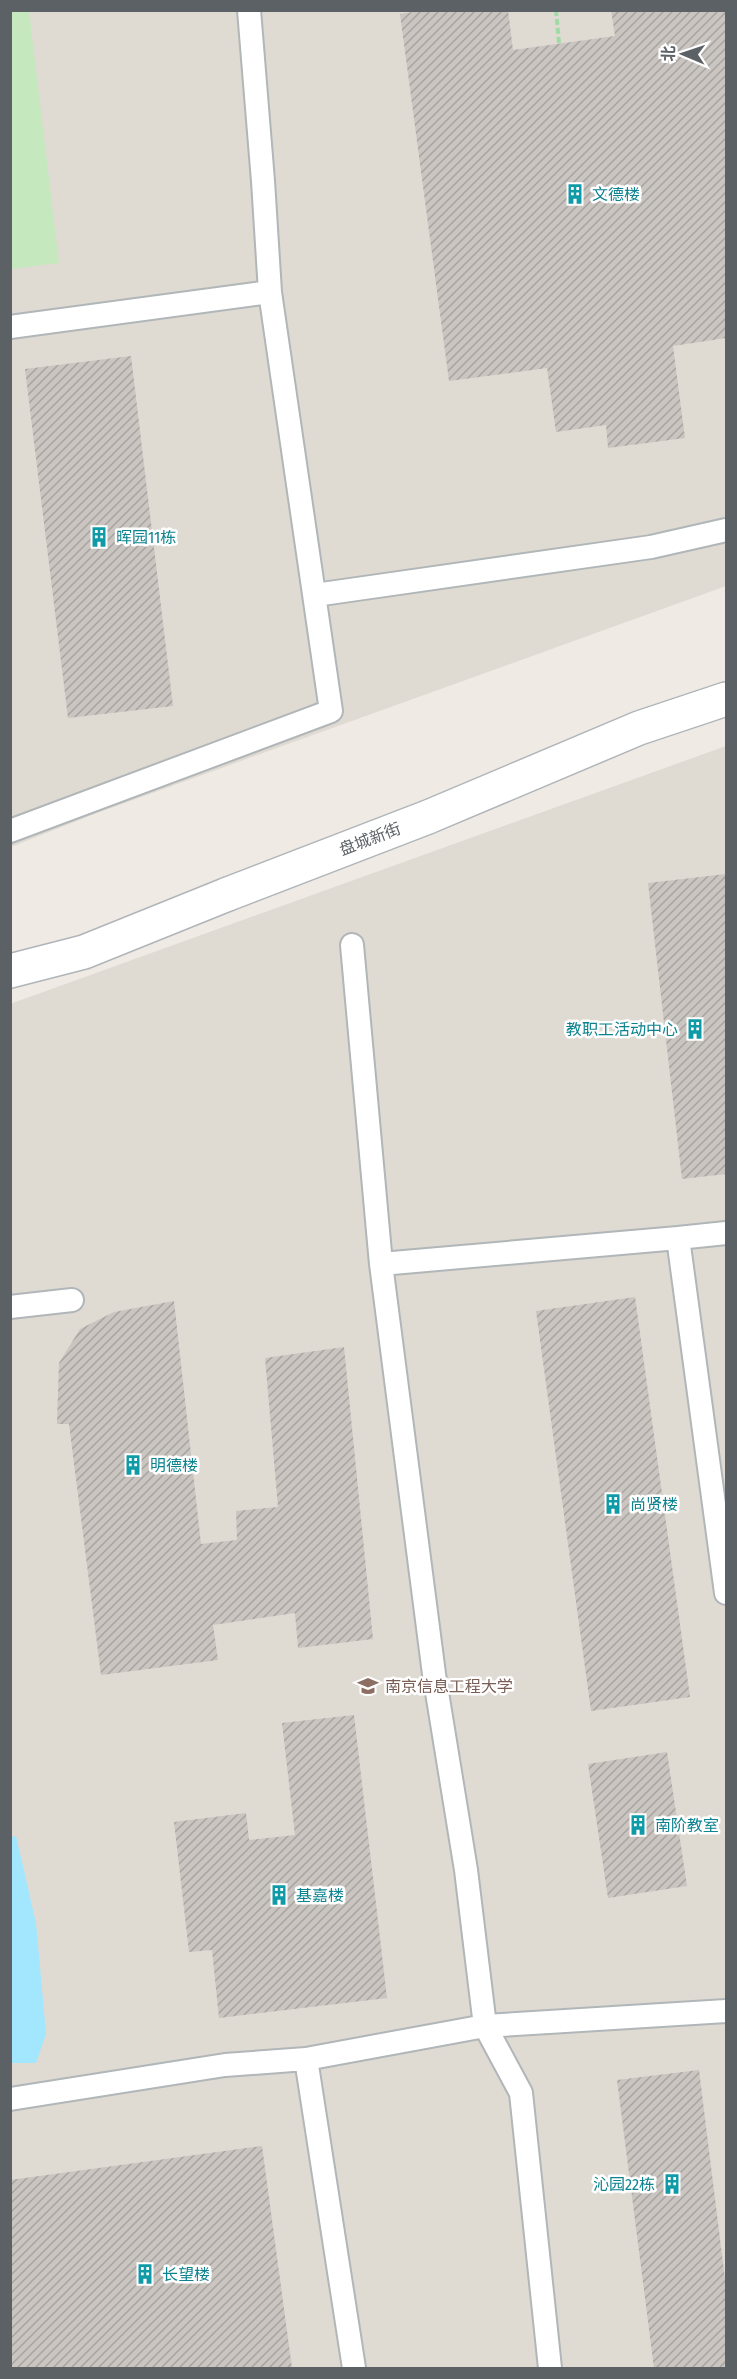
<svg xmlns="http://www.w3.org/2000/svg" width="737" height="2379" font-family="'Fira Sans Condensed','Noto Sans SC',sans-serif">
<defs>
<pattern id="building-hatch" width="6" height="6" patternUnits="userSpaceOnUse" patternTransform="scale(1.5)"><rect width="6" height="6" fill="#cac5c0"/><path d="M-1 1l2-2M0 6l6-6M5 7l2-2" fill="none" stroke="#a7a3a0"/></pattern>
</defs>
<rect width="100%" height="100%" fill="#efeae3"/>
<!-- education -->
<path fill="#dfdad2" d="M11,11H726V586L97,813L11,847Z
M726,746V2368H11L10,1004Z"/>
<!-- green -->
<path fill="#c6e8be" d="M10,11H29L59,263L11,269Z"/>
<!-- water -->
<path fill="#a3e7ff" d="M16,1836L36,1923L46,2034L36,2063H11L10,1837Z"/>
<!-- building -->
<path fill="url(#building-hatch)" d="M424,10H508L513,50L615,36L611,10H726V338L673,346L685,438L608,448L606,425L556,432L547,368L449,381L400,14Z
M131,356L173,706L68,718L25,369Z
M726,874V1174L682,1179L648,883Z
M635,1297L690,1697L591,1711L536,1311Z
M174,1301L201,1544L237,1540L236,1511L278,1507L265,1358L344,1347L373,1639L298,1648L295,1613L213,1625L218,1660L101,1675L69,1424H57L59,1363L80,1329L114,1312Z
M354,1715L387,1998L219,2018L212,1950L189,1952L174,1822L246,1813L249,1840L295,1835L282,1723Z
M667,1752L687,1886L608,1898L588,1764Z
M699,2070L726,2287V2368H654L617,2080Z
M262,2146L292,2368H10V2180Z"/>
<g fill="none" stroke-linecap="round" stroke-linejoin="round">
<!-- service casing -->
<g stroke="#b1b6b9" stroke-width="26">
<path id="service" d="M10,327L270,292
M315,595L651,547L726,530
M10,831L331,711L270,292L263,181L249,10
M352,945L381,1264L434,1674L466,1870L485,2026L521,2093L550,2368
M678,1238L726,1233
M381,1264L678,1238L726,1593
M10,1307L72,1300
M306,2059L354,2368
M10,2099L225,2065L306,2059L485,2026L726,2011"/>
</g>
<!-- secondary casing -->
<g stroke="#b0b5ba" stroke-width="36">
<path id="secondary" d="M428,817L639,728L726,699
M10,971L84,952L228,894"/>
</g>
<!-- path -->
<path stroke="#a0dba5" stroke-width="4" stroke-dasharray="6 3" stroke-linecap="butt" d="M556,10L559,43"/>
<!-- service -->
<use href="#service" stroke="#fff" stroke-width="22"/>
<!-- secondary -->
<use href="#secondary" stroke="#fff" stroke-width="33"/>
<!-- secondary-bridge casing -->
<g stroke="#b0b5ba" stroke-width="36" stroke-linecap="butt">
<path id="secondary-bridge" d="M228,894L428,817"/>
</g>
<!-- secondary-bridge -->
<use href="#secondary-bridge" stroke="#fff" stroke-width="33"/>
</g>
<!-- icons -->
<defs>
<g id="building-bare" transform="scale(1.62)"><path d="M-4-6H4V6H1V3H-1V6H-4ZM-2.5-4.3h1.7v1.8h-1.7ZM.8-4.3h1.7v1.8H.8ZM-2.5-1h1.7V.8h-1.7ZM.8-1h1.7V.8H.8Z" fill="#0f9aa8" stroke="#fff" stroke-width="2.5" paint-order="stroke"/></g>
<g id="university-bare" transform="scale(1.62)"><path d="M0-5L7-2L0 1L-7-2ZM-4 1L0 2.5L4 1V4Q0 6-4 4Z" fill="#8d6e63" stroke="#fff" stroke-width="2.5" paint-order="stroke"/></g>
</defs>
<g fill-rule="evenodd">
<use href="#building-bare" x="575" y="194"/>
<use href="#building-bare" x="99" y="537"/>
<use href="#building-bare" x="695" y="1029"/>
<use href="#building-bare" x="133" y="1465"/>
<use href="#building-bare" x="613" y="1504"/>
<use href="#university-bare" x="368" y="1686"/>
<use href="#building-bare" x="638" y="1825"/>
<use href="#building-bare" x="279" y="1895"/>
<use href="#building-bare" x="672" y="2184"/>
<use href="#building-bare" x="145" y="2274"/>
</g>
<g text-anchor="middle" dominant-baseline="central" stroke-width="5" stroke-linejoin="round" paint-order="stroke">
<!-- culture labels -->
<g font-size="16" fill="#0d838f" stroke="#fff" text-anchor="start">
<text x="592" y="194">文德楼</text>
<text x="116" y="537">晖园11栋</text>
<text x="678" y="1029" text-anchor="end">教职工活动中心</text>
<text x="150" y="1465">明德楼</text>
<text x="630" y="1504">尚贤楼</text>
<text x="655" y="1825">南阶教室</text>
<text x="296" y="1895">基嘉楼</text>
<text x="655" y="2184" text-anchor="end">沁园22栋</text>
<text x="162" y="2274">长望楼</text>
</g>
<!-- street labels -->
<g font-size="16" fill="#5b6165" stroke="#fff">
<text transform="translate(370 839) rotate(-21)">盘城新街</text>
</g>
<!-- education labels -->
<g font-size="16" fill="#785e54" stroke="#fff" text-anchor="start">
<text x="385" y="1686">南京信息工程大学</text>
</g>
</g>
<!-- border -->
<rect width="737" height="2379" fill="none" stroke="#5b6165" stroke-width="24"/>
<!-- north arrow -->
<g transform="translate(683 54) rotate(272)" stroke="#ffffff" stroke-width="4.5" paint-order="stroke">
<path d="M0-4.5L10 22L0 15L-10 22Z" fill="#5b6165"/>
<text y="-9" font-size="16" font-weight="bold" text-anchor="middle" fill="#5b6165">北</text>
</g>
</svg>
